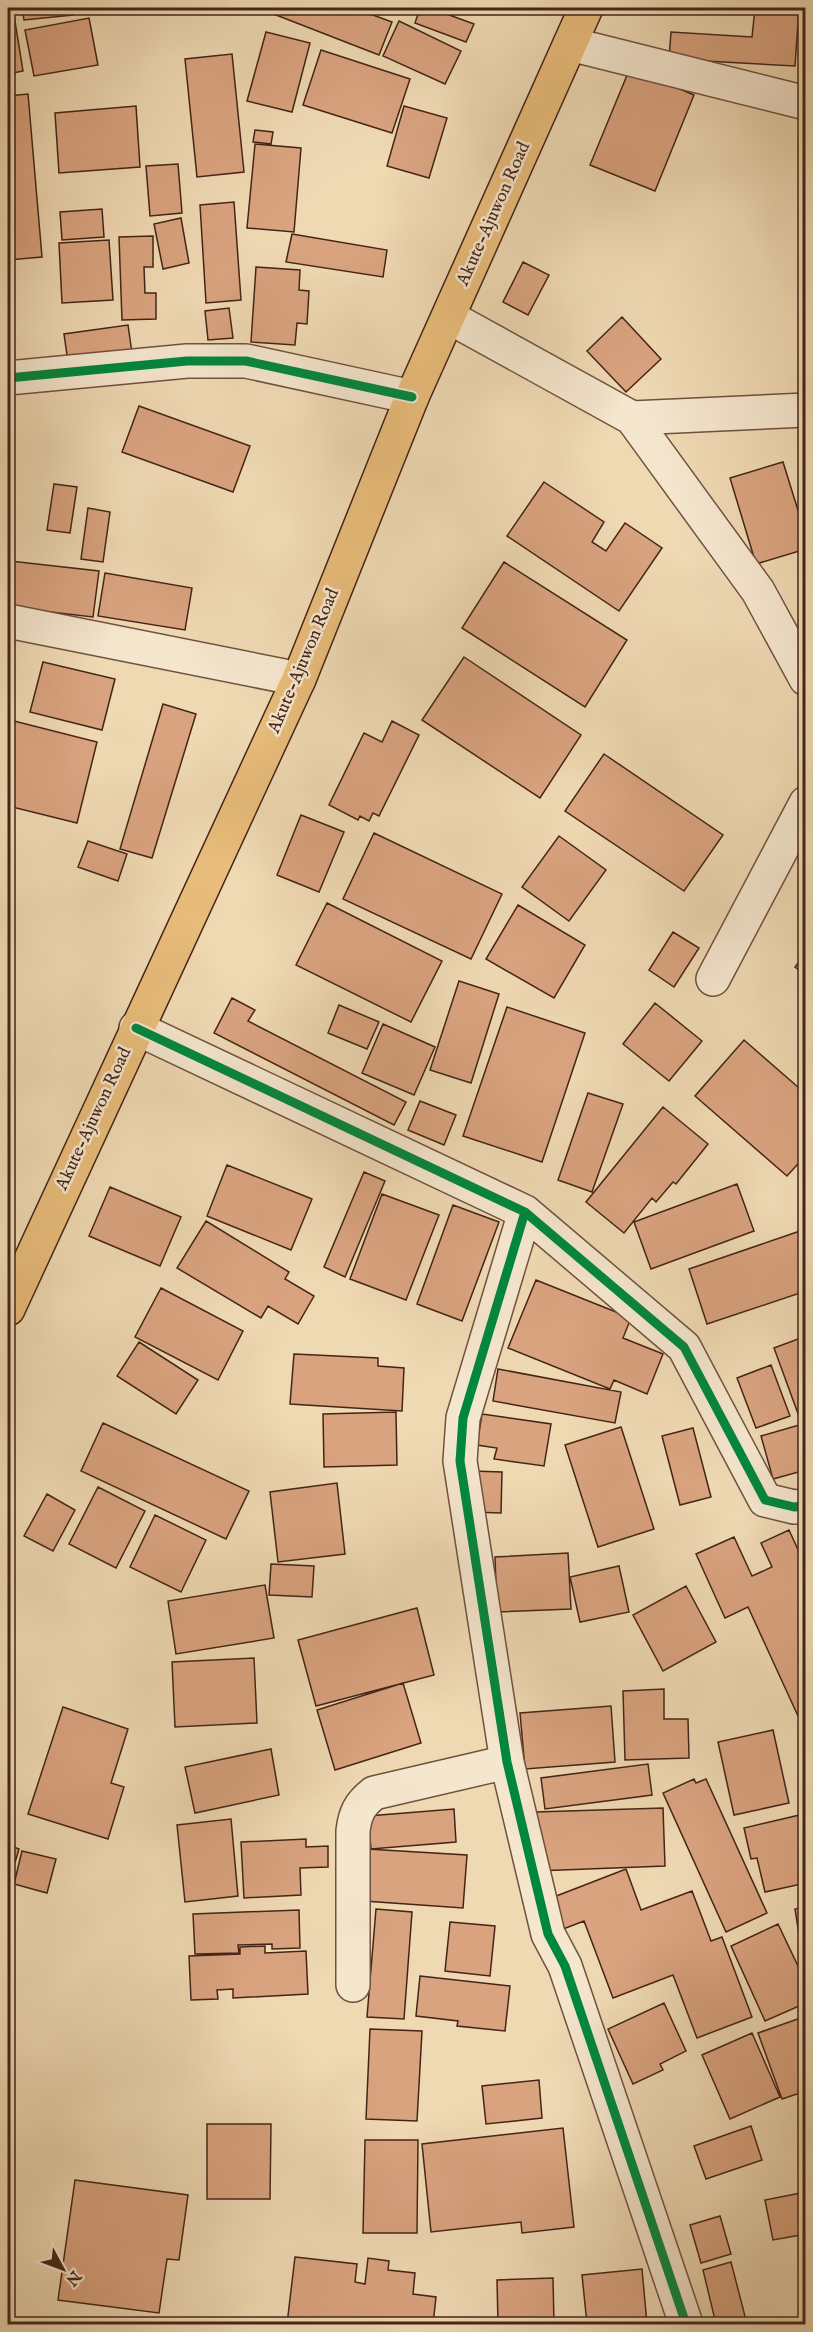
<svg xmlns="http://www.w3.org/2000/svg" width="813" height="2332" font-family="'IM FELL English',serif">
<rect width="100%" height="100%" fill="#efd9b3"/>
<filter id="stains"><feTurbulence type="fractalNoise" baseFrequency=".00333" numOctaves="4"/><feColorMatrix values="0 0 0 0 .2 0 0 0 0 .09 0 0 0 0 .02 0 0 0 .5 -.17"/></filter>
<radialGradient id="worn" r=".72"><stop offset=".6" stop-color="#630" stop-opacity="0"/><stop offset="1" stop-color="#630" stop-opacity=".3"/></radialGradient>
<!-- building -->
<path fill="#d9a37f" stroke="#452417" stroke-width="1.5" d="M22,8H73V15L24,20Z
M273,8H354L392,22L379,55L271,13Z
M420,8H430L474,24L466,42L415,23Z
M755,8H799L795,66L669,59L671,32L752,37Z
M804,8H806V51H801Z
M8,9H13L23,71L8,74Z
M89,18L98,65L34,76L25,30Z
M399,21L461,51L445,84L383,56Z
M266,32L310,43L292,112L247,101Z
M321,50L410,79L392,133L303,105Z
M232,54L244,172L197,177L185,59Z
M630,68L694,95L655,191L590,165Z
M28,94L42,257L8,260V96Z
M136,106L140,167L59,173L55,113Z
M404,106L447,118L429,178L387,166Z
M255,130L273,132L271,144L253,142Z
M255,144L301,148L294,232L247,228Z
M178,164L182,213L150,216L146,166Z
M234,202L241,300L206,303L200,205Z
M102,209L104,237L62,240L60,212Z
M181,218L189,263L163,269L154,224Z
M292,234L387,250L383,277L286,262Z
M153,236V267H144L145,293H156V319L122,320L119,237Z
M109,240L113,300L62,303L59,243Z
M523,262L549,275L528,315L503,302Z
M256,267L300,270L299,290L309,291L307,324L297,323L295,345L251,342Z
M229,308L233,338L208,340L205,311Z
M622,317L661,359L626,392L587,351Z
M128,325L132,353L68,362L64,334Z
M139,406L250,446L233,492L122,452Z
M783,462L806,536V549L756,564L730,478Z
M544,482L604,522L592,542L606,551L625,523L662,548L619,611L507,536Z
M54,484L77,487L70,533L47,530Z
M88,508L110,512L103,562L81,559Z
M10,561L99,571L93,617L8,607Z
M504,562L627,640L585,707L462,628Z
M105,573L192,588L185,630L98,616Z
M464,657L581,735L540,798L422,720Z
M43,662L115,679L102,730L30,712Z
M163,704L196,714L152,858L120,849Z
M14,721L97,742L77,823L8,806V750Z
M392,721L419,735L379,816L373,813L369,821L360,816L358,820L329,805L364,733L382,742Z
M604,754L723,835L684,891L565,811Z
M301,815L344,832L319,892L277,875Z
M374,833L502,894L471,959L343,899Z
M559,836L606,870L569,921L522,887Z
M88,841L127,854L118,881L78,867Z
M327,903L442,961L411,1022L296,965Z
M518,905L585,945L554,998L486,959Z
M673,932L699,948L674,987L649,970Z
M806,952V975L795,967Z
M459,981L499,994L471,1083L430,1070Z
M232,998L255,1010L248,1021L406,1102L394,1125L214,1033Z
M655,1003L702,1041L669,1081L623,1044Z
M339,1005L379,1022L367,1049L328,1033Z
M507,1007L585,1033L542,1162L463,1136Z
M383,1024L435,1047L414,1095L362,1073Z
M744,1040L806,1094V1155L787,1176L695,1096Z
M588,1093L623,1104L592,1192L558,1180Z
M420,1101L456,1115L444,1145L408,1130Z
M663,1107L708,1144L676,1184L673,1182L656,1202L652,1198L624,1233L586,1202Z
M227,1165L312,1199L291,1250L207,1216Z
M364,1172L385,1181L345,1277L324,1267Z
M737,1184L754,1231L651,1269L634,1222Z
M110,1187L181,1217L160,1266L89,1236Z
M382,1194L439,1215L406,1300L350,1279Z
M453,1205L499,1222L462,1321L417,1304Z
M206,1221L289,1272L285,1279L314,1296L298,1324L268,1306L261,1318L177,1268Z
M803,1230L806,1236V1291L707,1324L689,1269Z
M536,1280L631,1318L623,1338L663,1354L647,1394L614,1380L610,1389L508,1348Z
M161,1288L243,1331L218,1380L135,1337Z
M806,1336V1417L800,1419L774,1348Z
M139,1342L198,1380L176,1414L117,1376Z
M294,1354L378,1358V1366L404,1368L402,1411L290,1404Z
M771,1365L790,1416L756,1428L737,1378Z
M498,1369L621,1392L615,1423L493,1401Z
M396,1412L397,1465L324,1467L323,1414Z
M482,1414L551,1424L544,1466L494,1459L497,1448L477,1445Z
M103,1423L249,1491L226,1539L81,1471Z
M806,1423V1470L773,1479L761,1436Z
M621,1427L654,1529L598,1547L565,1445Z
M693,1428L711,1497L680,1505L662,1436Z
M472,1471L502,1472L501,1513L470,1512Z
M337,1483L345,1554L278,1562L270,1492Z
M98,1487L145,1511L116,1568L69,1544Z
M47,1494L75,1510L53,1551L24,1536Z
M155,1515L206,1540L181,1592L130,1567Z
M789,1530L806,1567V1712L798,1716L748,1607L725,1618L696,1554L734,1537L752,1576L772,1567L761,1543Z
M568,1553L571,1609L497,1612L495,1557Z
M271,1564L314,1566L312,1597L269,1595Z
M619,1566L629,1612L580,1622L570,1577Z
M265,1585L274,1638L176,1654L168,1601Z
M686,1586L716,1642L663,1671L633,1615Z
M417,1608L434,1675L316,1706L298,1640Z
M254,1658L257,1723L175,1727L172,1662Z
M403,1683L421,1743L335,1770L317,1710Z
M664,1689V1719H688L689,1758L625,1760L623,1691Z
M611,1706L615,1762L525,1769L520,1713Z
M63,1707L128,1729L111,1783L124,1787L108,1839L28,1814Z
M773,1730L789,1803L734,1815L718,1742Z
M271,1749L279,1795L195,1813L185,1767Z
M648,1764L652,1795L545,1809L541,1778Z
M694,1779L696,1783L706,1779L767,1913L726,1932L663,1793Z
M663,1808L665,1866L536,1871L535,1812Z
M454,1809L456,1842L371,1849L368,1816Z
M804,1814L806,1822V1883L765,1892L757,1858L751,1859L744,1828Z
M231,1819L238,1896L185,1902L177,1825Z
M306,1839V1847L328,1846V1867L300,1868L301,1895L244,1898L241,1842Z
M8,1845L19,1849L8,1886Z
M367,1849L467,1855L463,1908L364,1901Z
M22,1851L56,1859L47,1893L14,1884Z
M626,1869L641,1910L692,1891L711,1941L722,1937L752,2017L697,2038L673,1975L613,1998L584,1921L558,1931L546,1900Z
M806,1907V1959L803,1960L795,1909Z
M376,1909L412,1912L404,2019L367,2017Z
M299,1910L300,1948L272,1949V1944L238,1945L239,1953L195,1954L193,1914Z
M450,1922L495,1926L490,1976L445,1971Z
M778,1924L806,1983V2003L765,2021L731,1946Z
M265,1946V1953L306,1951L308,1994L233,1998V1989L217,1990L218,1999L191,2000L189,1956L240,1954V1947Z
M420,1976L510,1986L505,2031L457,2026L458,2021L416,2016Z
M664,2003L686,2051L660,2064L663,2070L633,2084L608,2029Z
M806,2016V2091L782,2099L758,2033Z
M370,2029L422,2031L417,2121L366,2119Z
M752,2033L780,2097L730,2119L702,2055Z
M539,2080L542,2118L486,2124L482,2086Z
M207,2124H271L270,2199H207Z
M751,2126L762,2160L706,2179L694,2146Z
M563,2128L574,2227L522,2233L521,2222L431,2232L422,2144Z
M365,2140H418L417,2233H363Z
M75,2180L188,2195L179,2260L167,2259L159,2313L58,2300Z
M806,2192V2234L773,2240L765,2200Z
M720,2216L731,2254L701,2263L690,2225Z
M295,2257L357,2264L355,2282L365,2284L368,2258L389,2261L388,2270L415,2273L413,2294L436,2297L433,2324H287Z
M731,2262L747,2324H716L703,2270Z
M642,2269L647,2324H587L582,2275Z
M553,2278L554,2324H498L497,2280Z"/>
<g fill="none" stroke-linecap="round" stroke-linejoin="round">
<!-- minor casing -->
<g stroke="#70513e" stroke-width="36">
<path id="minor" d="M570,44L806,103
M449,317L632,418L806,410
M8,378L187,361H246L412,397
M632,418L758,591L806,679
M8,621L299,679
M713,979L806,803
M136,1028L525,1212L684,1347L765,1500L794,1507L806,1506
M525,1212L463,1418L460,1461L507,1762L548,1934L565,1966L686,2324
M353,1985V1831C355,1813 360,1804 374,1793L507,1762"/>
</g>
<!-- major casing -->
<g stroke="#452417" stroke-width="36">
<path id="major" d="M8,1309L299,679L412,397L586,8"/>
</g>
<!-- minor -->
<use href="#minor" stroke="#f5e6ce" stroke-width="33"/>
<!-- major -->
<use href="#major" stroke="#e8bc7a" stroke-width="33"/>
<!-- cycleway casing -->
<g stroke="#f5e6ce" stroke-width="13">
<path id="cycleway" d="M8,378L187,361H246L412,397
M136,1028L525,1212L684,1347L765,1500L794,1507L806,1506
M525,1212L463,1418L460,1461L507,1762L548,1934L565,1966L686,2324"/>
</g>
<!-- cycleway -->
<use href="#cycleway" stroke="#00873e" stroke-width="9"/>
</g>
<g text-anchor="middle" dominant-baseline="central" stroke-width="5" stroke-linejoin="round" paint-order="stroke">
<!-- street labels -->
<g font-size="18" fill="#452417" stroke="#f5e6ce">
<text transform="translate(494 214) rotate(-66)">Akute-Ajuwon Road</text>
<text transform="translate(304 661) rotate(-67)">Akute-Ajuwon Road</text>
<text transform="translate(94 1119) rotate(-65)">Akute-Ajuwon Road</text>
</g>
</g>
<!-- margin -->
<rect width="813" height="2332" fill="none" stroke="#efd9b3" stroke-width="30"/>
<rect x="9" y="9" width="795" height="2314" fill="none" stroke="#452417" stroke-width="3"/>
<rect x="15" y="15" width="783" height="2302" fill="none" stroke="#452417" stroke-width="1.5"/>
<!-- north arrow -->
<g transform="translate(63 2269) rotate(131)" stroke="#f5e6ce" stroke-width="4.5" paint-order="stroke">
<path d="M0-4.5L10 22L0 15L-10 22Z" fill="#452417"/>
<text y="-9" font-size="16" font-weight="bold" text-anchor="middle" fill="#452417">N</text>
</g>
<rect width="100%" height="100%" filter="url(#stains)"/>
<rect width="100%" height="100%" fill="url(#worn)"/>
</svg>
